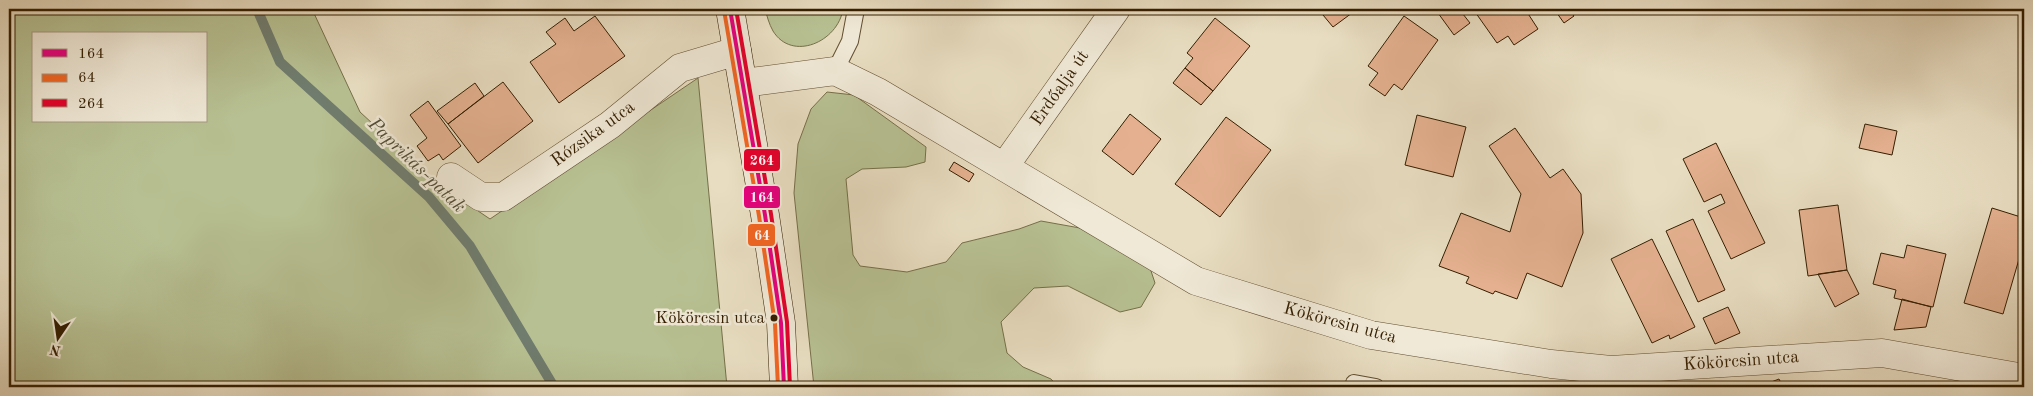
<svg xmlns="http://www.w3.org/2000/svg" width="2033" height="396" font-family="'Old Standard TT',serif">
<rect width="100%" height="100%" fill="#e8ddc1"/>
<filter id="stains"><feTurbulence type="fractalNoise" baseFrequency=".004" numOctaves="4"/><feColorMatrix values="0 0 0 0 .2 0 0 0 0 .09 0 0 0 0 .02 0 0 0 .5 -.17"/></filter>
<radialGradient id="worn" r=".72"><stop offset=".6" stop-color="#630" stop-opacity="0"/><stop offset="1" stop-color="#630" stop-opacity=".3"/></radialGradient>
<!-- green -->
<path fill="#b7c092" stroke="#766f49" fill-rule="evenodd" d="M9,9H312L360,112L438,184L490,219L698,78L727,387H9ZM34,34H206V121H34Z
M765,9H843C838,42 792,62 773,31C769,24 767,16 765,9Z
M827,92L854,95L926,147L925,162L906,167L862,169L846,179L853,255L860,266L907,272L946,262L962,243L1019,229L1041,221L1080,228L1142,261L1151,271L1155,283L1141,307L1120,312L1068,286L1034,288L1001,322L1007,353L1023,367L1051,379L1058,387H814L794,193L798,144L811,109Z"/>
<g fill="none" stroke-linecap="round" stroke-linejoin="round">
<!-- stream -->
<path stroke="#707c6e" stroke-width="10" d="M257,9L280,62L429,197L470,246L554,387"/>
</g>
<!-- building -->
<path fill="#e4b08f" stroke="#341e00" d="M1318,9H1355L1356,10L1333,27Z
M1444,9H1459L1470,23L1454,35L1438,13Z
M1473,9H1525L1538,29L1514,45L1508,36L1497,43Z
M1554,9H1569L1574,16L1564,23Z
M595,16L625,56L559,103L530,62L556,44L546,32L565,18L574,31Z
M1404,16L1438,40L1402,90L1394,84L1385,96L1369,85L1378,73L1368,66Z
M1215,18L1250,46L1213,91L1185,68L1193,58L1187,53Z
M1185,68L1213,91L1201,105L1173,83Z
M503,82L533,121L478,163L448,124Z
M475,83L484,96L448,124L437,111Z
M428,101L461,146L443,160L439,154L428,161L417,146L427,138L410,115Z
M1130,114L1161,139L1133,175L1102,151Z
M1417,115L1466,127L1453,177L1405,165Z
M1226,117L1271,150L1220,217L1175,184Z
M1865,124L1897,131L1892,155L1859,148Z
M1515,128L1550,178L1563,169L1581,194L1583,233L1562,287L1527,273L1517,299L1495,291L1493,294L1466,283L1469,277L1439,266L1461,213L1510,232L1521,194L1489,146Z
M1716,143L1765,243L1731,259L1708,211L1725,203L1721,194L1704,202L1683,159Z
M954,162L974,174L969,182L949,170Z
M1838,205L1847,270L1808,276L1799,210Z
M1992,208L2024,218V242L2003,314L1964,303Z
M1693,219L1725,290L1698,302L1666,231Z
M1652,239L1695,327L1670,339L1669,335L1652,343L1611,259Z
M1907,245L1946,254L1933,307L1894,298L1896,290L1873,284L1881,253L1904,258Z
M1847,270L1859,294L1835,307L1818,274Z
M1902,299L1931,307L1926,327L1894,330Z
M1728,307L1740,333L1715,344L1703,318Z
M1779,379L1783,387H1758Z"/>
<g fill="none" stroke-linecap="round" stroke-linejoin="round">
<!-- lane casing -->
<g stroke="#614e30" stroke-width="18">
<path id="lane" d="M835,71L850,41L856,9
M1354,383L1376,387"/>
</g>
<!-- street casing -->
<g stroke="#614e30" stroke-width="29">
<path id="street" d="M743,83L835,71L878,92L1196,281L1371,335L1551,364L1611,370L1882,353L2024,378
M1004,167L1116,9
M451,177L481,197H503L610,125L680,68L737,51"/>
</g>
<!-- secondary casing -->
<g stroke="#341e00" stroke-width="29">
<path id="secondary" d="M730,9L765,215L781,323L784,387"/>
</g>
<!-- lane -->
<use href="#lane" stroke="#f0e9d7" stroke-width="16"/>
<!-- street -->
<use href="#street" stroke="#f0e9d7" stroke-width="28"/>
<!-- secondary -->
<use href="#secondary" stroke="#f0e9d7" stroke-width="28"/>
<!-- bus-1 casing -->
<g stroke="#f0e9d7" stroke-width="8">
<path id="bus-1" d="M730,9L765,215L781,323L784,387"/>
</g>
<!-- bus-2 casing -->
<g stroke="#f0e9d7" stroke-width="8">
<path id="bus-2" d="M724,10L759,216L775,324L778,387"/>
</g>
<!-- bus-3 casing -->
<g stroke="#f0e9d7" stroke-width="8">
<path id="bus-3" d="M736,9L771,214L787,322L790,387"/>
</g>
<!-- bus-1 -->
<use href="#bus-1" stroke="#e5007d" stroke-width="4"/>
<!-- bus-2 -->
<use href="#bus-2" stroke="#f26522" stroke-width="4"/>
<!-- bus-3 -->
<use href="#bus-3" stroke="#e4002b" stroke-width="4"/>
</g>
<!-- markers -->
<circle fill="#341e00" stroke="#f0e9d7" stroke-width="2" cx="774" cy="318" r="4.5"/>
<g text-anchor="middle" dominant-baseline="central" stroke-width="5" stroke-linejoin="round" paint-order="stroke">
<!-- bus labels -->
<g font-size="17" fill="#341e00" stroke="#f0e9d7" text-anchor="end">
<text x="765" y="318">Kökörcsin utca</text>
</g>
<!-- street labels -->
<g font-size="18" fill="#341e00" stroke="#f0e9d7">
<text transform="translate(1060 88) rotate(-55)">Erdőalja út</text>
<text transform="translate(593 134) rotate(-36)">Rózsika utca</text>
<text transform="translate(1340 323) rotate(15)">Kökörcsin utca</text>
<text transform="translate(1741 361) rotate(-4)">Kökörcsin utca</text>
</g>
<!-- water labels -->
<g font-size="19" font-style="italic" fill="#524d37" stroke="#f0e9d7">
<text transform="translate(416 166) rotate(44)">Paprikás-patak</text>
</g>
</g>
<g stroke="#f0e9d7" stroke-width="2">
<rect x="743" y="148" width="38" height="24" rx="5" fill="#e4002b"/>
<rect x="743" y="185" width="38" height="24" rx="5" fill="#e5007d"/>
<rect x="747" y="223" width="29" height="24" rx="5" fill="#f26522"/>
</g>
<g font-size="14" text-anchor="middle" font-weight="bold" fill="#fff">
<text x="762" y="165">264</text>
<text x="762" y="202">164</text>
<text x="762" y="240">64</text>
</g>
<!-- margin -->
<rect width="2033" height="396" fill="none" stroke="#e8ddc1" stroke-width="30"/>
<rect x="10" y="10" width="2013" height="376" fill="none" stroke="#341e00" stroke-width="2.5"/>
<rect x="15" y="15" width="2003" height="366" fill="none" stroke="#341e00"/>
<!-- legend -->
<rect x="32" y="32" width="175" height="90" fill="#f0e9d7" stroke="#a59881"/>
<rect x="42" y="49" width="25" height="8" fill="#e5007d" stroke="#a59881"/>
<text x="78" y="58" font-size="15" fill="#341e00">164</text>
<rect x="42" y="74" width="25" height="8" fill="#f26522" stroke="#a59881"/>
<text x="78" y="82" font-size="15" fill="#341e00">64</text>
<rect x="42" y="99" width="25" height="8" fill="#e4002b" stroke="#a59881"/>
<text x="78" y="108" font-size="15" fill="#341e00">264</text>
<!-- north arrow -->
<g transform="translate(58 338) rotate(193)" stroke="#f0e9d7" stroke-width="4" paint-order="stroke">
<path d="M0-4L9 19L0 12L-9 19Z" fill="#341e00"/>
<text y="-8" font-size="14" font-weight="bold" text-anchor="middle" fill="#341e00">N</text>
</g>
<rect width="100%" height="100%" filter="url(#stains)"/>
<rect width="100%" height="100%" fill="url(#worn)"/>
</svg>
